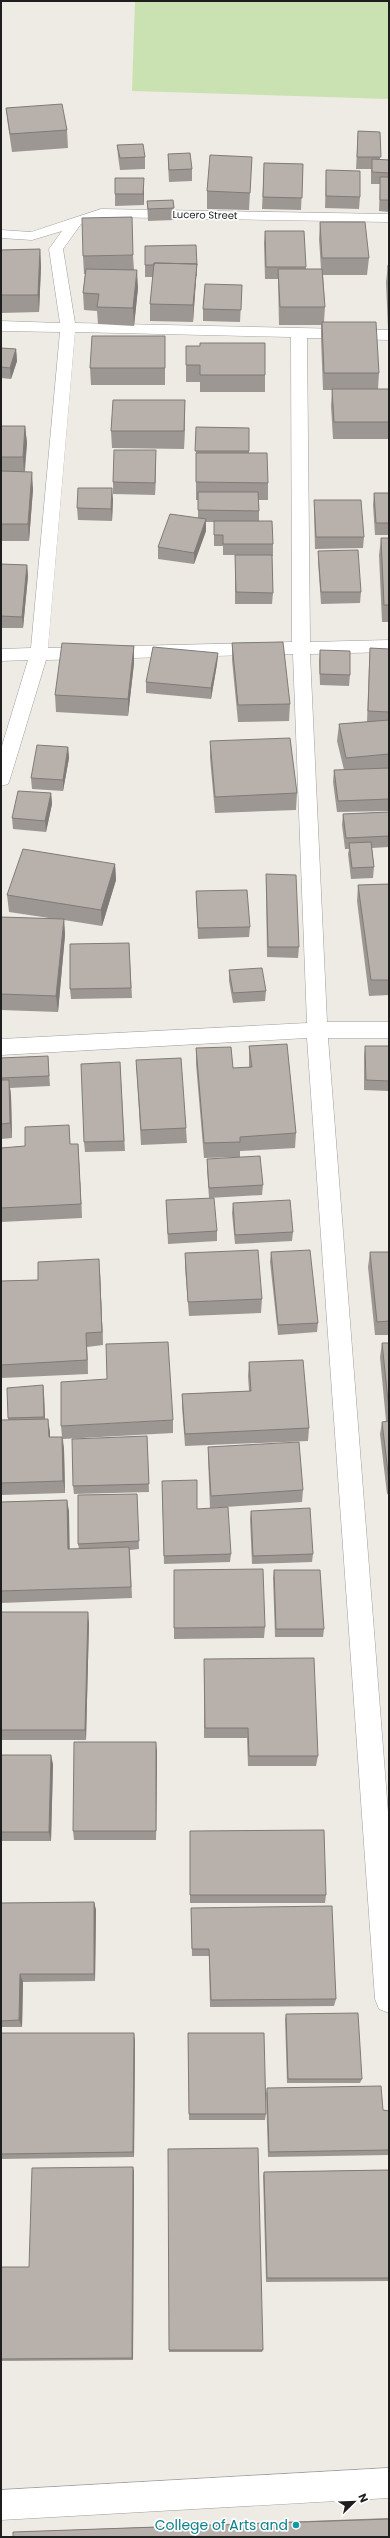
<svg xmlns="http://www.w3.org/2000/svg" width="390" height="2538" font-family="Poppins,sans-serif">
<rect width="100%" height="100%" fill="#eeebe5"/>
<!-- grass -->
<path fill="#cae2b1" d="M135,1H389V99L132,91Z"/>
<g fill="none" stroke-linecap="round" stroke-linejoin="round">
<!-- minor casing -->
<g stroke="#9f9f9f" stroke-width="1">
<path id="minor" d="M101,209L389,214V222L102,217L81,224L63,249L75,323L389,330V340L307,338L310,642L389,640V652L310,654L327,1022H389V1038H328L389,1825V2013L379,2009L375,1999L307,1038L1,1055V1039L307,1023L293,654L46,660L10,779L8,784L1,786V749L28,660L1,661V649L31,648L60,332L1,331V321L60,323L49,249L62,231L32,240L1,238V230L31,232ZM75,332L291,337L292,642L48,648Z
M389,2468V2498L1,2520V2490Z"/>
</g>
<!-- minor -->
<use href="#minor" fill="#fff" fill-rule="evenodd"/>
</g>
<!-- wall -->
<path fill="#9d9793" d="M6,108L67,130L68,148L12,152L8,125Z
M358,131L380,132V159L389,160V212L379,211L380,184H371V169H356Z
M117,145L145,157V169L120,170L118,156Z
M168,154L192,169V181L169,182L168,165Z
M264,163L303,164L301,210L262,209Z
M326,170L360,197L359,209L325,208Z
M251,174L249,210L207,209V191Z
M144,190V205L115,206V194Z
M173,200L174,220L148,221L147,201Z
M320,222L369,258L367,275H323L325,307L324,322L379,373L378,389H389V439H333L331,406L332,390H323L321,339V325H279L278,279H265L264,243L265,231L306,267V269H321L319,239Z
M145,246L197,265V276H196L193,322L150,321V304L153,277H145Z
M40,249L41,267L39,312L1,313V250Z
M133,255L134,270L138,288L134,326L98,324L97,311L84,310L83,293L85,274H84L83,256Z
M388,265H389V328H388L386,282Z
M242,285L240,322L203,321V309Z
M165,336V385H91L90,368Z
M200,346L265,375V392H200V382H186V365Z
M1,348L16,349L17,361L11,379L1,378Z
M185,400L184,449L112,448L111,431Z
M1,426H25L27,443L25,472L33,489L29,541H1Z
M196,427L249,428V453L268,483V500H259V521L273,544V556H272L273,593L272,604H235V555H223V546H214V522H206V531L194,564L158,559V547L198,518V500H196Z
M156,462L155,495L113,494V482Z
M374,493H389V535H375L373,505Z
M113,499L112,521L78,520L77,508Z
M314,500L364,537L363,548L315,549L314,512Z
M381,538H389V622H382L379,555Z
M318,551L361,592L360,603L321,604L318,562Z
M1,564L27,565L28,576L23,628H1Z
M232,643L290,704L289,721L238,722L232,660Z
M134,646V663L128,716L56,712L55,695Z
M370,648L389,649V811L337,812L333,782L334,770H344L337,741L339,724L367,722L369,665Z
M320,650L350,675L349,686L320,685L319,662Z
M218,653L217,664L211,699L146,693V682Z
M210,741L297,793L296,810L215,813L210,758Z
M68,747L69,758L63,791L32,789L31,778Z
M51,793L52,804L46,832L13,829L12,818Z
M389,812V847L372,848L374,867L373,878L351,879L348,854L349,849H345L342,825L343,814Z
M115,864L116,880L102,926L64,920L65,935L58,1012L1,1010V917L56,919L9,912L7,895Z
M266,874L299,947L298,958L267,957L266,885Z
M389,884V995L369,996L357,901L358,885Z
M196,891L250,927L249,937L198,939Z
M129,943L132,998L71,999L70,989Z
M229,970L266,991L265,1001L233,1003L229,981Z
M249,1046L296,1133L295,1148L240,1151V1157L204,1158L196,1064V1048L233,1068L249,1067Z
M365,1046H389L388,1091L364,1090V1056Z
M48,1056L50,1086L10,1088L11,1095L12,1138L1,1139V1058Z
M136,1060L186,1128L187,1143L141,1145Z
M120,1062L125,1151L85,1152L84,1142Z
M69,1125L70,1144H78L82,1218L1,1222V1148L25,1146Z
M207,1159L263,1185L262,1195L209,1198L207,1169Z
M166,1200L217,1231V1241L168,1244Z
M233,1203L293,1232L292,1241L235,1244L232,1213Z
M271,1252L318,1323L317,1332L278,1335L270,1262Z
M370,1252H389V1335H375L368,1267Z
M185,1253L262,1299L261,1313L189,1316L185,1267Z
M100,1273L103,1345L87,1347L88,1374L1,1378V1281L38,1280Z
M382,1343H389V1494H387L380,1434L382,1422L386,1421L380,1357Z
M249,1362L309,1428L308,1441L185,1446L182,1407V1394L249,1391L248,1376Z
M43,1385L44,1394L45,1419L50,1432V1437H62L61,1426L173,1420V1433L63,1439L64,1449L65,1493L1,1495V1420H8V1418Z
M147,1436L149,1492L74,1494L73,1486Z
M208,1447L303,1490L302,1502L210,1508L208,1459Z
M162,1481L197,1509L231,1554L230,1562L164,1564Z
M137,1494L139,1549L130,1550L132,1598L1,1603V1502L67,1500L69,1512V1549H79L78,1544Z
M251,1511L313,1554L312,1562L252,1564L250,1519Z
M389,1522V1548L388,1529Z
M274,1570L324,1629L323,1637H275L273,1578Z
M1,1612L89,1623L86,1740H1Z
M265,1627L264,1638L174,1639V1628Z
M204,1669L318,1756L316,1766H248L247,1738H204Z
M157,1751L156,1840H74L73,1831Z
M1,1755L53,1764L51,1841H1Z
M190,1895H326L325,1903H190Z
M94,1902L96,1910L95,1981L23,1982L22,2027H1V1903Z
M191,1908L336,1999L334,2006L210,2007L209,1956H192Z
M286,2014L362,2079L360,2083H287L285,2019Z
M1,2033L135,2040L134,2157L1,2159Z
M188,2033L266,2114L265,2120H189Z
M267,2088L383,2110L389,2111V2155L268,2157L266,2094Z
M133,2167L134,2172L133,2360L1,2361V2267H29Z
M389,2170V2281L266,2282L263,2176L264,2172Z
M169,2350H263L262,2352H169Z
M389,2518V2537L13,2532H16Z"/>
<!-- shaded-wall -->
<path fill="#807b78" d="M144,178V205L143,194Z
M40,249L41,267L39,312L38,295Z
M197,264L196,281L193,322V305Z
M137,270L138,288L134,326L133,308Z
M16,349L17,361L11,379L10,368Z
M185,400V417L184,449V431Z
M25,426L27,443L24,474L23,457Z
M156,450V462L155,495V483Z
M32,472L33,489L29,541L28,524Z
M112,488L113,499L112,521L111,509Z
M206,519V531L194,564V553Z
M27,565L28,576L23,628L22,617Z
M134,646V663L128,716V699Z
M218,653L217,664L211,699V688Z
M68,747L69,758L63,791V780Z
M51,793L52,804L46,832L45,821Z
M115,864L116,880L102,926L101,910Z
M64,919L65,935L58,1012L56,996Z
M9,1080L11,1095L12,1138L10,1123Z
M78,1144L79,1159L82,1218L81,1204Z
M99,1259L100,1273L103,1345L102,1332Z
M86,1333L87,1347L88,1374L87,1360Z
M43,1385L44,1394L45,1425L44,1417Z
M48,1419L50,1432V1450L49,1437Z
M62,1437L64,1449L65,1493L63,1481Z
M67,1500L69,1512L70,1561L68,1549Z
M88,1612L89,1623L86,1740L85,1730Z
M156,1742L157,1751L156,1840Z
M51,1755L53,1764L51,1841L49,1832Z
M94,1902L96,1910L95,1981L94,1974Z
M20,1974L23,1982L22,2027L19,2020Z
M134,2033L135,2040L134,2157L133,2152Z
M133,2167L134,2172L133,2360L132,2358Z"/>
<!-- building -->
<path fill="#b7b0ab" stroke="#807b78" d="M62,104L67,130L10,134L6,108Z
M358,131L380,132L381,157H357Z
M143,144L145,157L120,158L117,145Z
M190,153L192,169L169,170L168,154Z
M210,155L252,157L250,193L207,191Z
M372,159L389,160V173L372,172Z
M264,163L303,164L302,198L263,197Z
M326,170L360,171V197L326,196Z
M380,177H389V200H380Z
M115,178H144L143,194H115Z
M173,200L174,208L148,209L147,201Z
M132,217L133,255L83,256L82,218Z
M320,222H365L369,258H322Z
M265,231H304L306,267H266Z
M196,245L197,265H196L197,264L154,263V265H145V246Z
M40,249L38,295H1V250Z
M154,263L197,264L193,305L150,304Z
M388,265H389V296Z
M86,269L137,270L133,308L97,307L99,294L83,293Z
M278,269H322L325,307H280Z
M205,284L242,285L241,310L203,309Z
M322,322H376L379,373H324Z
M92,336H165V368H90Z
M200,343H265V375H200V365H186V346H200Z
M1,348L16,349L10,368L1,367Z
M332,389H389V422H334Z
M113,400H185L184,431H111Z
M1,426H25L23,457H1Z
M196,427L249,428V451H195Z
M114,450H156L155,483L113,482Z
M196,453H267L268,483L196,482Z
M1,471L32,472L28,524H1Z
M78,488H112L111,509L77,508Z
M198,492H258L259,511L198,510Z
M374,493H389V523H376Z
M314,500H361L364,537H316Z
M170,514L206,519L194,553L158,547Z
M214,521H272L273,544H223V535H214Z
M381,538H389V605H384Z
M358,550L361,592H321L318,551Z
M235,555H272L273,593L236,592Z
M1,564L27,565L22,617L1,616Z
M283,642L290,704L238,705L232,643Z
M62,643L134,646L128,699L55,695Z
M153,647L218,653L211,688L146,682Z
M370,648L389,649V712L368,711Z
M320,650L350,651V675L320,674Z
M389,720V754L346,758L339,724Z
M290,738L297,793L215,797L210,741Z
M37,745L68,747L63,780L31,778Z
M389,768V799L338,801L334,770Z
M18,791L51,793L45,821L12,818Z
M389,812V836L346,838L343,814Z
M371,842L374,867L352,868L349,843Z
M23,849L115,864L101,910L7,895Z
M266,874L296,875L299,947H268Z
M389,884V980H371L358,885Z
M247,890L250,927L198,928L196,891Z
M1,917L64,919L56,996L1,994Z
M129,943L131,988L70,989V944Z
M262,968L266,991L233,993L229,970Z
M287,1044L296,1133L240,1137V1142L204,1143L196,1048L231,1047L233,1068L252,1067L249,1046Z
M365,1046H389V1081L366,1080Z
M48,1056L49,1076L1,1078V1058Z
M181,1058L186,1128L141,1130L136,1060Z
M120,1062L124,1141L84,1142L81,1064Z
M1,1080H9L10,1123L1,1124Z
M69,1125L70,1144H78L81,1204L1,1208V1148L25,1146V1127Z
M260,1156L263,1185L209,1188L207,1159Z
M214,1198L217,1231L168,1234L166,1200Z
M290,1200L293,1232L235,1235L233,1203Z
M258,1250L262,1299L188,1302L185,1253Z
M310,1250L318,1323L278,1325L271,1252Z
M370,1252H389V1321L377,1322Z
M99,1259L102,1332L86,1333L87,1360L1,1365V1281L38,1280V1262Z
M168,1342L173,1420L61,1426V1382L107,1379L106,1344Z
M382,1343H389V1410Z
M303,1360L309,1428L185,1434L182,1394L251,1391L249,1362Z
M43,1385L44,1417L8,1418L7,1388Z
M48,1419L49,1437H62L63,1481L1,1483V1420Z
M389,1421V1481L382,1422Z
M147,1436L149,1484L73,1486L72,1439Z
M299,1442L303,1490L211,1496L208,1447Z
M197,1480V1509L228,1507L231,1554L164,1556L162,1481Z
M137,1494L139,1541L78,1544V1495Z
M67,1500L68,1549L129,1547L131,1587L1,1591V1502Z
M310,1508L313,1554L253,1556L251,1511Z
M263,1569L265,1627L174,1628V1570Z
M274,1570H320L324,1629H276Z
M1,1612H88L85,1730H1Z
M314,1658L318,1756H249L248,1728H205L204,1659Z
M74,1742H156V1831H73Z
M1,1755H51L49,1832H1Z
M324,1830L326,1895H190V1831Z
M94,1902V1974H20L19,2020L1,2021V1903Z
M332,1906L336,1999L211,2000L209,1949H192L191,1908Z
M358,2013L362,2079H288L286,2014Z
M1,2033H134L133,2152L1,2154Z
M188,2033H264L266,2114H189Z
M381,2086L383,2110L389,2111V2150L269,2152L267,2088Z
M258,2148L263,2350H169L168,2149Z
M133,2167L132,2358L1,2359V2267H29L32,2168Z
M389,2170V2278H267L264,2172Z
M389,2519V2537H13V2532Z"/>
<!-- markers -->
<circle fill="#0f9aa8" stroke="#fff" stroke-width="1.5" cx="296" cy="2525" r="4"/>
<g text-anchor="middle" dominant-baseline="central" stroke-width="3.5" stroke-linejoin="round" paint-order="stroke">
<!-- far-street labels -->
<g font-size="10" fill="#1e1e1e" stroke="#fff">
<text transform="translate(205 215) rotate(1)">Lucero Street</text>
</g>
<!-- near-culture labels -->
<g font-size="14" fill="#0d838f" stroke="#fff" text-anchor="end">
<text x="288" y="2525">College of Arts and</text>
</g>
</g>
<!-- border -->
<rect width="390" height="2538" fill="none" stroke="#1e1e1e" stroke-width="4"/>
<!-- north arrow -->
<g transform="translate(354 2502) rotate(67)" stroke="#ffffff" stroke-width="3" paint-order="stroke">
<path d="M0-3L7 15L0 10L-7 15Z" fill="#1e1e1e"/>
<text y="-6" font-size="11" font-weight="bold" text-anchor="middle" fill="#1e1e1e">N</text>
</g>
</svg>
